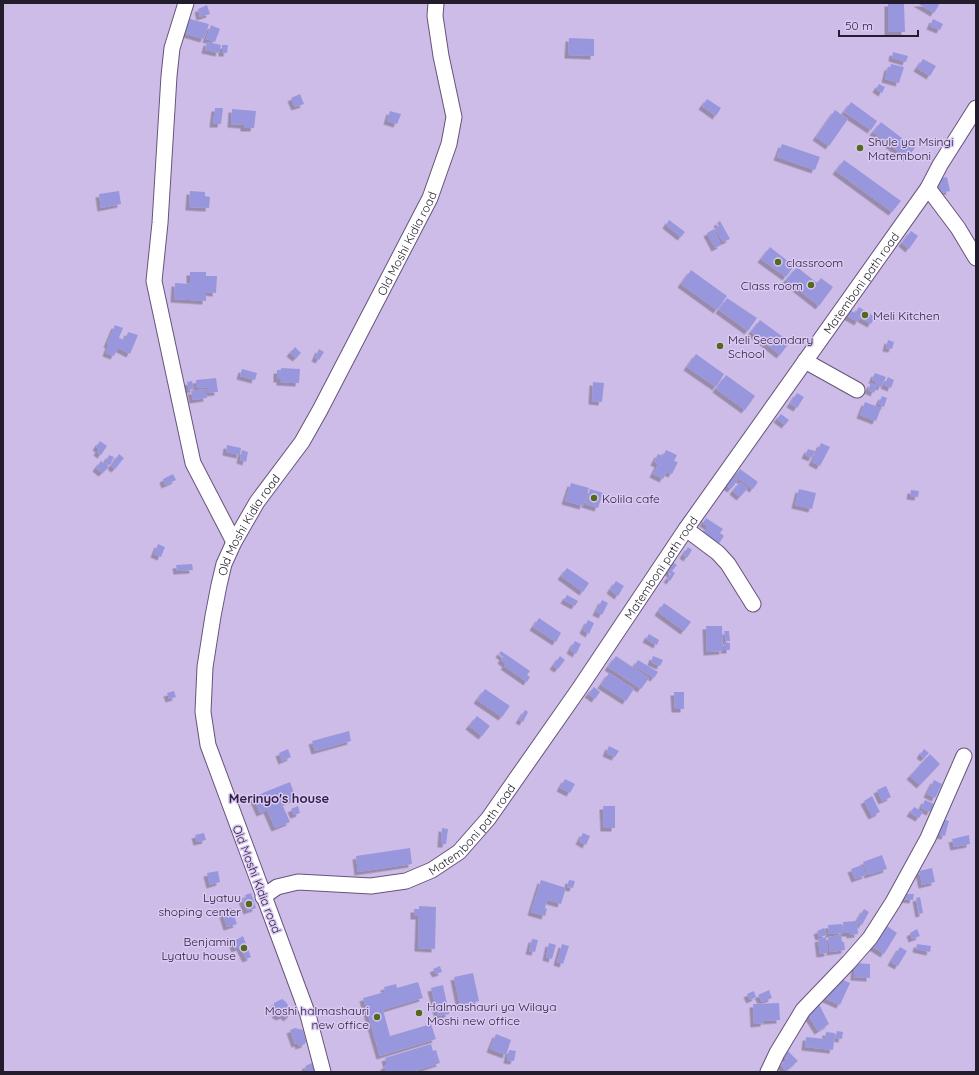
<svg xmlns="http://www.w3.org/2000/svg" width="979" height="1075" font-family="Quicksand,sans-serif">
<defs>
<filter id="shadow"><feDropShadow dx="-3.5" dy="3.5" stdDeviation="0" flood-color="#0004"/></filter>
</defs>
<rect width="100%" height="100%" fill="#cebce8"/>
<!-- building -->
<path fill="#9897dd" filter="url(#shadow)" d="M888,3H904L905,32H888Z
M917,3H937L939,5L934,13Z
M207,5L210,14L200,17L198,9Z
M186,18L209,24L204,39L183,33Z
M933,19L943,24L940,30L930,26Z
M211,25L220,29L215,42L206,39Z
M569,38L594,39V56L568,55Z
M207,42L221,45L219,53L205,50Z
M222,45H228L227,53H222Z
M893,52L908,56L906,62L892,58Z
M923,59L936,66L930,76L917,68Z
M891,64L904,67L899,83L885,79L888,67H890Z
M879,84L885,87L882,93L876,89Z
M300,94L304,104L295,107L291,98Z
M707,99L721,108L716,116L702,106Z
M851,102L877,121L871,130L844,112Z
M215,108H223L221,124H213Z
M232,109L256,111L254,128H244V125L231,124Z
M835,110L848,119L829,146L816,137Z
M390,111L401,114L397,124L387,121Z
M881,122L915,148L907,158L873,132Z
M782,144L820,157L815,170L777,157Z
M844,160L901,201L892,212L836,171Z
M947,177L950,191L940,193L937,179Z
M119,191L121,204L101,208L99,194Z
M190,191L205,192V196L210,197L209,208L189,207Z
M669,220L685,232L681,237L666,225Z
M720,221L730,239L723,242L715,228L719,226L717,223Z
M714,229L721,245L715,248L707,233Z
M911,231L918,236L909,249L902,243Z
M770,247L794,266L786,277L761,259Z
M797,267L817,283L821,278L833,287L819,306L786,280Z
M691,270L727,296L717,310L681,284Z
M190,272H206V276H217L216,293L206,292V301L174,299L175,283L190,284Z
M727,298L757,318L748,331L719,310Z
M859,307L875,317L871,324L860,318L858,322L847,316L850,310L855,313Z
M760,320L790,342L780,355L751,332Z
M115,325L123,328L119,338L125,340L128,332L138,335L130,354L118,348L114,356L106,353L109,345L107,344Z
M888,340L894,342L892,349L886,348Z
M295,347L301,353L296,358L290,353Z
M319,349L324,352L319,360L315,358Z
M696,354L724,374L716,387L687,367Z
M281,368L300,369L299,383L280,382V379H277V370H281Z
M242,369L257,373L255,380L240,376Z
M875,373L886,377L881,387L875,385L877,382L872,380Z
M726,375L755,396L745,410L716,389Z
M888,377L894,380L891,388L884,385Z
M216,378L218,392L207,393V387L196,388V380Z
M192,381L194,389L189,390L187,382Z
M593,382L604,383L602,402L592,401Z
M871,383L877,386L874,393L868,390Z
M205,389L207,398L193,400L191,391Z
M797,393L804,397L797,408L790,404Z
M882,396L887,398L884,407L878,404Z
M865,402L881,408L876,421L860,415Z
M781,414L789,420L785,425L777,419Z
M100,441L107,446L101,455L97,452L99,449L96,447Z
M821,443L830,447L820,466L812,462Z
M227,445L241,448L240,455L226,452Z
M808,449L815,451L812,458L805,455Z
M242,450L248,452L246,462L240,460Z
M666,450L677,455L674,461L678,462L672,474L667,472L663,479L653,474L658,464L654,462L658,454L663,456Z
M119,454L124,458L115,469L111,466Z
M109,455L114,457L110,465L105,463Z
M101,461L109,467L102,473L96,468Z
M740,469L758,482L753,489L735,476Z
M173,474L176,480L165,485L163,479Z
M732,476L738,480L731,489L725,485Z
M740,482L748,488L740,497L733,491Z
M571,483L589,488L583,506L565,501Z
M590,489L603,493L598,508L585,504Z
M799,489L816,493L812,509L795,505Z
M911,490L919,491L918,497L910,496Z
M706,518L723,529L720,533L724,536L718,545L702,535L708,526L703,523Z
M158,544L165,547L161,557L154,554Z
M688,547L692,550L687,558L683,555Z
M671,561L677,565L672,571L675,573L670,581L667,579L671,574L665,569Z
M192,564L193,570L177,571L176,565Z
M567,568L589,583L583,592L561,576Z
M616,581L624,586L618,596L610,590Z
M567,595L578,601L575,606L564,600Z
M602,600L608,603L602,615L596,612Z
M664,603L691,622L684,631L658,612Z
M539,618L561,633L556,642L533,627Z
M588,620L594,623L589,634L583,630Z
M706,626H722L723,651L707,652Z
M724,631H729L730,641H726Z
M649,634L659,640L657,645L646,639Z
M575,641L581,644L576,654L570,650Z
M724,642L730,643V650H724Z
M501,651L530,671L527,675L530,677L527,682L504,666L506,664L501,660L503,657L499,654Z
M560,656L565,660L558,669L553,666Z
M616,656L649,678L641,689L608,667Z
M653,656L663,660L660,666L651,662Z
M638,660L658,672L654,678L634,666Z
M609,673L634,689L626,701L601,685Z
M594,687L600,692L595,699L588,694Z
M485,689L510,706L502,717L477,700Z
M174,691L176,697L169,699L167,693Z
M674,692H684V709H675Z
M525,710L528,712L523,722L519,720Z
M477,716L490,726L482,736L469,726Z
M349,731L351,741L315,751L312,741Z
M609,746L619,751L615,757L606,753Z
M288,749L291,757L282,761L279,753Z
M924,749L929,753L924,758L920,755Z
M930,754L940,764L920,785L910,776Z
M565,779L575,784L570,793L560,788Z
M934,780L942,784L935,798L927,794Z
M290,782L296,798L282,804L290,822L275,828L267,810L260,813L253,797Z
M886,786L891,797L882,801L877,790Z
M872,796L880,812L872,816L864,801Z
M925,800L934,804L930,812L921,808Z
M298,806L300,813L294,815L291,809Z
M603,806H615V828H604Z
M914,807L923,812L919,818L910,813Z
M940,818L949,821L945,836L935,834Z
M442,828L448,829L446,844H441Z
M204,833L206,840L197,842L195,835Z
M583,833L590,836L586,845L579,841Z
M969,835L970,844L954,847L952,839Z
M410,848L412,864L358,872L356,856Z
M882,855L887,869L868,875L863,862Z
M862,865L866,875L855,879L851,869Z
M932,868L935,882L922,885L919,871Z
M218,871L220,882L210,885L207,873Z
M541,880L566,888L561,904L547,900L545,908L547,909L545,916L531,912Z
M569,880L575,881L573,888L567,887Z
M251,893L256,908L247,911L242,899L246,898L245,895Z
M905,894H914L913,900L904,899Z
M920,897L923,913L919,914L916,898Z
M419,906L436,907L435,949L418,948L419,916H414V909H419Z
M231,908L237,924L227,927L222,911Z
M864,909L869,912L862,925L857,922L858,934L850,935V933H844L843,922L857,921Z
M842,924L843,933L829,934L828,925Z
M887,926L897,933L884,954L873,947Z
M824,928L827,935L819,937L817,931Z
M917,929L920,936L912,939L910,933Z
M841,935L842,942H844L845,950L830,952L828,937Z
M243,936L251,957L246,959L240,947L235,949L232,942Z
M826,937L828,953L820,954L818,939Z
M532,939L538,940L535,952L529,951Z
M549,943L556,945L552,959L546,957Z
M562,944L569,946L563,964L557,962Z
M917,944L931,946L930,952L916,949Z
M900,947L907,951L898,966L891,962Z
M855,963L870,964V978L854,977Z
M440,966L442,972L436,974L433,969Z
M473,973L479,1001L460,1006L454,977Z
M841,979L850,983L840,1005L826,999L834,982Z
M418,982L423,998L383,1010L390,1036L431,1024L436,1039L380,1056L363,998L385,992L384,987L396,984L397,988Z
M443,985L449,1014L438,1016L431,988Z
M769,990L772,998L762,1002L758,995Z
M754,991L756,997L750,1000L747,994Z
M282,999L286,1002L291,1010V1014L287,1018L284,1015L280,1017L276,1015L274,1003Z
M779,1003L780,1020L764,1021V1023L754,1024L753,1004Z
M819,1004L829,1024L818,1031L808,1015Z
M295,1028L303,1030L306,1041L305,1044L299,1046L298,1043L295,1044L290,1030Z
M837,1031L843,1032L842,1039L835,1038Z
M826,1032L835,1033L833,1050L805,1047L806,1037L825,1039Z
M496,1034L511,1040L506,1055L490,1049Z
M431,1044L433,1051L436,1050L440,1063L412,1072H386L384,1066L387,1065L385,1058Z
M509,1050L516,1051L514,1061L507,1060Z
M787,1050L798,1061L786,1071L781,1065L787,1059L782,1055Z
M312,1063L317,1072H305L304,1070L307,1069L305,1066Z"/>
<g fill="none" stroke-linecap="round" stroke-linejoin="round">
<!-- minor casing -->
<g stroke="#65547b" stroke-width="17">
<g id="minor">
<path d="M186,3L172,48L169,76L160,223L154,281L193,463L234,542"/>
<path d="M928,188L958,228L976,258"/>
<path d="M805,361L857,390"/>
<path d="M686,529L718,553L728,564L753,604"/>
<path id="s1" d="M263,897L277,887L298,882L371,886L406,881L432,870L459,852L488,819L579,689L686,529L928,188L940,165L976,108"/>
<path id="s2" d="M323,1072L308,1015L208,745L203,712L205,667L213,616L219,585L224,564L234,542L257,502L302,442L320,410L430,198L449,144L454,117L441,56L435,16L436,3"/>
<path d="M768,1072L777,1053L803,1010L849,962L870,938L893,902L928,838L964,756"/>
</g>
</g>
<!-- minor -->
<use href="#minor" stroke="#fff" stroke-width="15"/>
</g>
<!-- markers -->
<g fill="#546a1a" stroke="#dbc9f5" stroke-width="1.5">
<circle cx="860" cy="148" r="4"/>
<circle cx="778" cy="262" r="4"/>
<circle cx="811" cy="285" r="4"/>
<circle cx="865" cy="315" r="4"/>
<circle cx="720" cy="346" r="4"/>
<circle cx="594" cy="498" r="4"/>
<circle cx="249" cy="904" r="4"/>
<circle cx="244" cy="948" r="4"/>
<circle cx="419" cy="1013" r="4"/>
<circle cx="377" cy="1017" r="4"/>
</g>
<g text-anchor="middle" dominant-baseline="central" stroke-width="3" stroke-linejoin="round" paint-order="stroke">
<!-- poi labels -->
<g font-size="12" fill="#231c2d" stroke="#dbc9f5" text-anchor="start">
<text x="868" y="141">Shule ya Msingi<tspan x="868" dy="14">Matemboni</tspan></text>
<text x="786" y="262">classroom</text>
<text x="803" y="285" text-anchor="end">Class room</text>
<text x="873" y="315">Meli Kitchen</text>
<text x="728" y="339">Meli Secondary<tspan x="728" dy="14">School</tspan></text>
<text x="602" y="498">Kolila cafe</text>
<text x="241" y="897" text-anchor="end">Lyatuu<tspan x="241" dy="14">shoping center</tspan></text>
<text x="236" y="941" text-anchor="end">Benjamin<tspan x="236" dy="14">Lyatuu house</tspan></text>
<text x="427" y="1006">Halmashauri ya Wilaya<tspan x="427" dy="14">Moshi new office</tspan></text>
<text x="369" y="1010" text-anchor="end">Moshi halmashauri<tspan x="369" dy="14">new office</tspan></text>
</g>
<!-- street labels -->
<g font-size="12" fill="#231c2d" stroke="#dbc9f5">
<text stroke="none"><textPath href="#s2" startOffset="900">Old Moshi Kidia road</textPath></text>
<text stroke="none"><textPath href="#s1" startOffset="905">Matemboni path road</textPath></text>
<text stroke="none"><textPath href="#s2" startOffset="576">Old Moshi Kidia road</textPath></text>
<text stroke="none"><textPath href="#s1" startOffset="557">Matemboni path road</textPath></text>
<text stroke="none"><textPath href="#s1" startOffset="233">Matemboni path road</textPath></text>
<text transform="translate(257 879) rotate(69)">Old Moshi Kidia road</text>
</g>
<!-- neighbourhood labels -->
<g font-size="13" font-weight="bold" fill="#312244" stroke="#dbc9f5">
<text x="279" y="798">Merinyo's house</text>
</g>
</g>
<!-- border -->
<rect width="979" height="1075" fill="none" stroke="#231c2d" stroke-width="8"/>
<!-- scale -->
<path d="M839 30v6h79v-6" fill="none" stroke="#231c2d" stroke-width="2"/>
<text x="845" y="30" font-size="12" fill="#231c2d" stroke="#dbc9f5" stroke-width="3" paint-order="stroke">50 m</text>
</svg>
